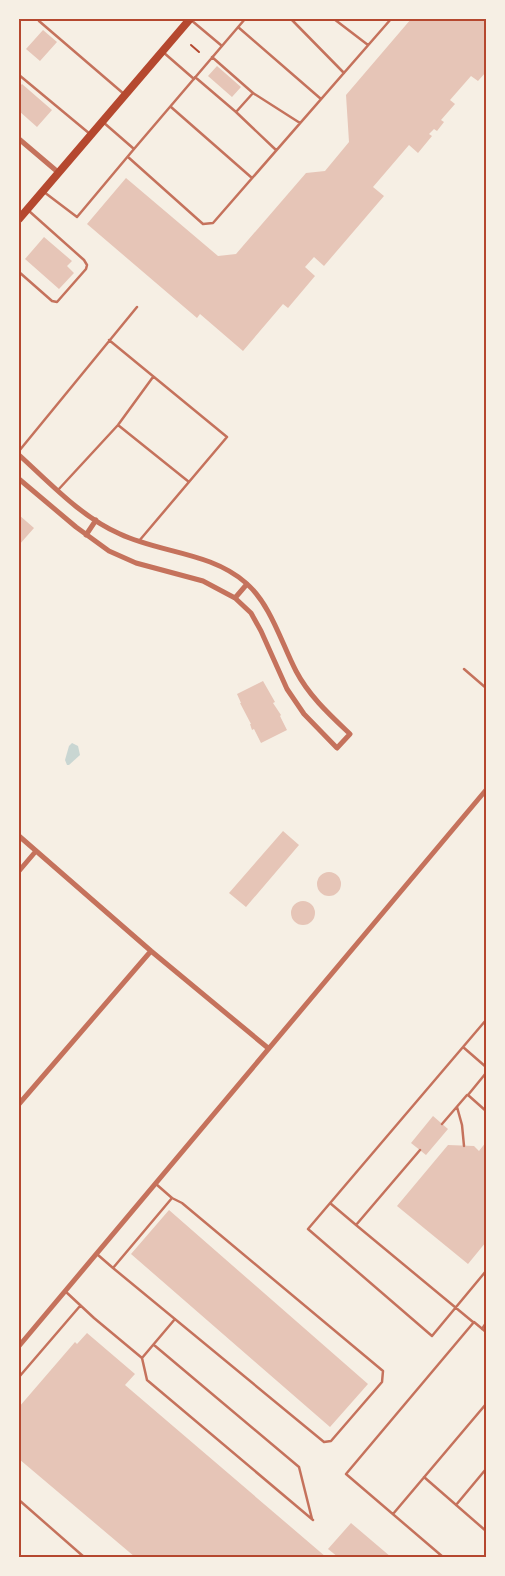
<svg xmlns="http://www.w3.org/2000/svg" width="505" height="1576" font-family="'DejaVu Sans',sans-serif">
<rect width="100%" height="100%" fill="#f6efe4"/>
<!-- water -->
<path fill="#c9d6d2" d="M72,743L78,746L80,755L69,765H67L65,760L69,746Z"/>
<!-- building -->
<path fill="#e6c5b7" d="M411,19H486V72L478,81L471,76L450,100L455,104L441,120L444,122L437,131L434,129L429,134L432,136L418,153L409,145L373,187L384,196L324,266L314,257L305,267L315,276L288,308L283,304L243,351L200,314L197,318L87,224L126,178L218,256L236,254L306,173L325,171L349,142L346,95Z
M43,30L57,42L40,61L26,49Z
M217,66L241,87L232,97L208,76Z
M22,84L52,110L37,127L19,111V87Z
M44,237L72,261L67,266L74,273L59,289L25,259Z
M19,515L34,528L19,545Z
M263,681L275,702L273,703L281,715L280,716L287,730L261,743L254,729L252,730L250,724H251L240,703H241L237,694Z
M283,831L299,845L246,907L229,893Z
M317 884a12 12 0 1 1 24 0a12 12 0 1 1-24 0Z
M291 913a12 12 0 1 1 24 0a12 12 0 1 1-24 0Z
M433,1116L448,1129L426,1155L411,1143Z
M486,1142V1242L468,1264L397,1206L448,1145L474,1146L479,1151Z
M169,1210L368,1384L330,1427L131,1254Z
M87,1333L135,1374L125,1385L326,1557H135L19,1459V1407L75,1342L77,1344Z
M351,1523L391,1557H338L328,1549Z"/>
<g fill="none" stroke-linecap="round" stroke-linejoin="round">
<!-- path -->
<path stroke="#b5482f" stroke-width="2" d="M191,45L199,52"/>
<!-- service -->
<path stroke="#c5725c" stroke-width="2.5" d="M291,19L344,73
M334,19L368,45
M191,20L222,46
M39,21L124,94
M238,27L321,99
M163,52L194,79
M19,75L90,134
M195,77L236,112L253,93L212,57
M253,93L300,123
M171,107L252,178
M236,112L276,150
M134,149L245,19
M128,157L203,224L213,223L391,19
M44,192L77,217L134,149L103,122
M19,272L52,301L57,302L86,269L87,265L84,260L29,211
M109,340L227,437L139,541
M118,425L189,482
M19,451L137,307
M58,490L118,425L153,377
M464,669L486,688
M486,1020L308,1229L432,1336L486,1271
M463,1047L486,1067
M486,1073L468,1095L486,1111
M457,1107L462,1125L464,1146
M442,1124L467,1095
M420,1150L356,1225L473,1322
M156,1184L172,1198
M330,1203L356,1225
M98,1255L113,1268L324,1442L331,1441L382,1382L383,1371L182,1203L172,1198L113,1268
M65,1291L94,1318L142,1358L147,1380L313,1520
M482,1329L486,1323
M154,1345L299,1467L312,1519
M142,1358L175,1319
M19,1377L80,1306
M424,1477L486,1531
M19,1500L84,1557
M456,1505L486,1469
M393,1514L486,1404
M443,1557L346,1474L474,1322L486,1332"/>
<!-- minor -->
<path stroke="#c5725c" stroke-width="5" d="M19,139L59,173
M19,455C50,483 81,517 120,534C160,553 211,552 246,583C271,605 281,642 296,671C309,696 330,715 350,734L337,748L304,714L287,689L261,631L251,613L235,598L203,581L136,563L109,551L76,527L19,479
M86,535L96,520
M235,598L247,584
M19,836L151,951L268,1048
M19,871L36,851
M19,1104L151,951
M19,1346L486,790"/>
<!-- secondary -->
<path stroke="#b5482f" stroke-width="8" d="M19,219L190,19"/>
</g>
<!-- border -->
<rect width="505" height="1576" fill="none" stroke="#f6efe4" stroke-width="40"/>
<rect x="20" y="20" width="465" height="1536" fill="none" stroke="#b5482f" stroke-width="2"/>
</svg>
